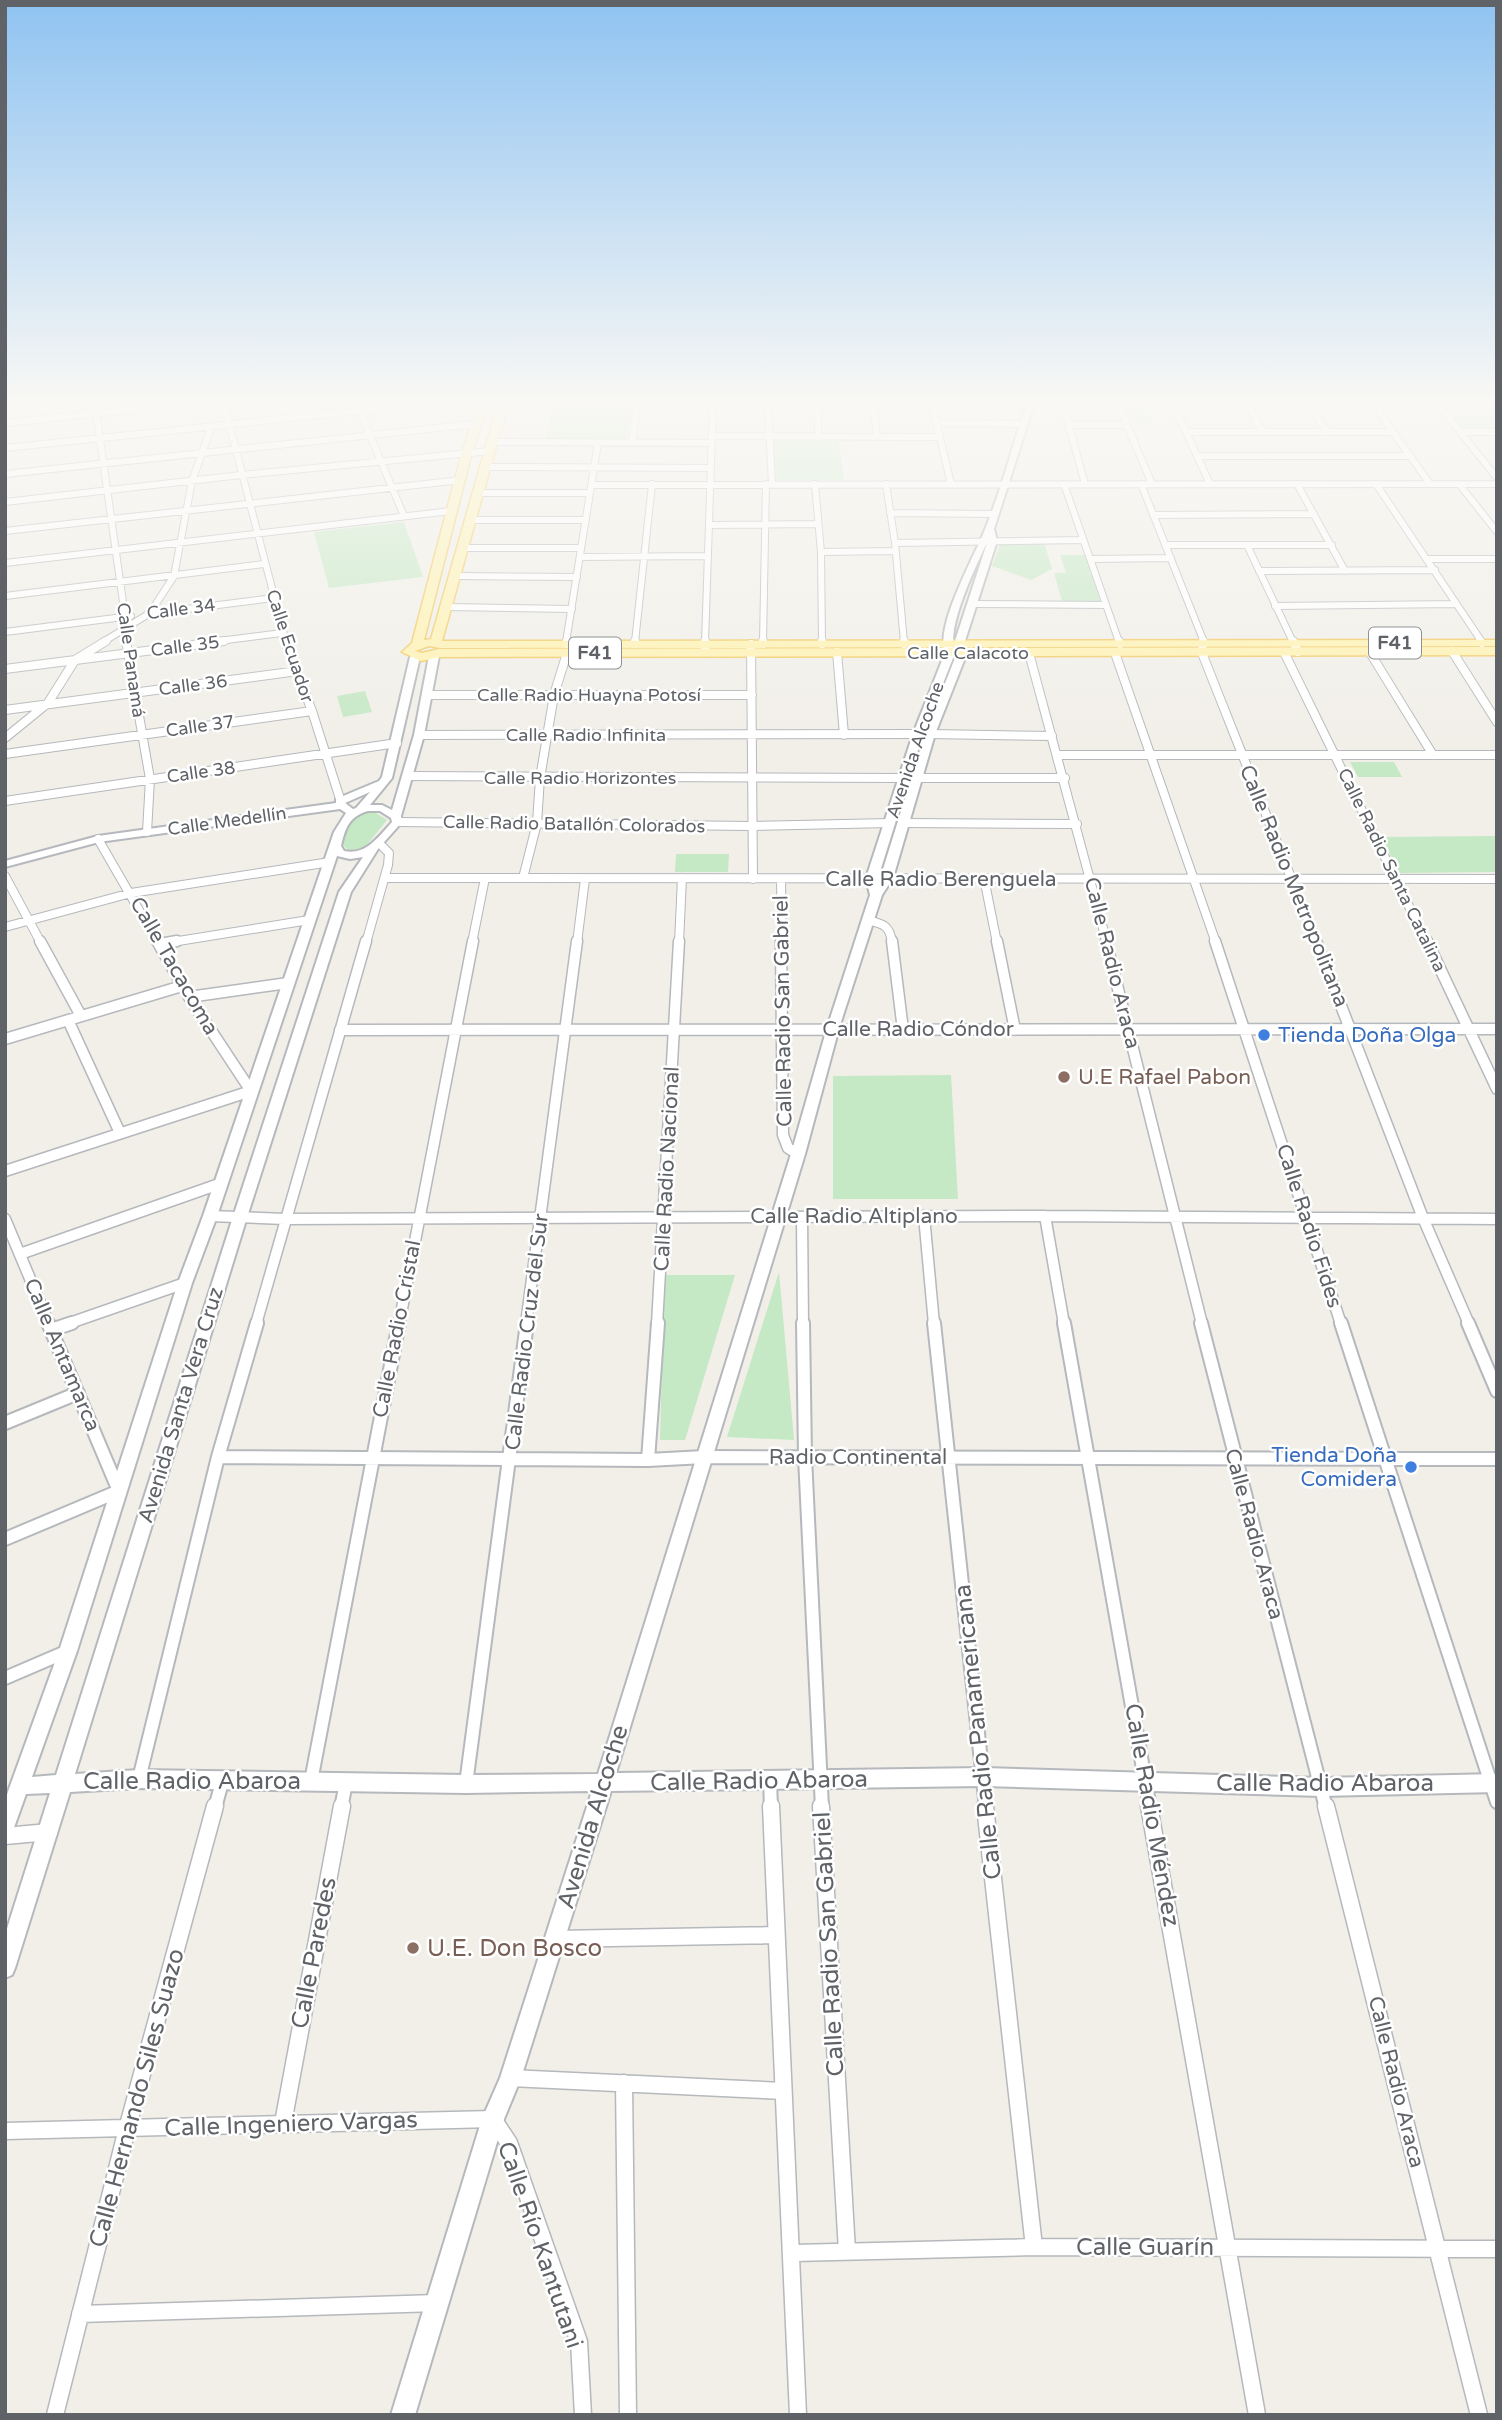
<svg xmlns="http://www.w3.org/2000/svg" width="1502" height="2420" font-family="'Varela Round',sans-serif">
<rect width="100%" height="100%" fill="#f1efe8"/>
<!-- green -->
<path fill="#c5e8c5" d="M554,404H631L627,440H546Z
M1121,404H1169L1172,411H1147L1153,423H1134Z
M1448,414H1497V429H1461Z
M774,441H839L844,480H776Z
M404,522L423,577L329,588L314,532Z
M1000,545H1045L1052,569L1031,580L992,566Z
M1060,555H1086L1091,572L1087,573H1091L1100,601H1062L1054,573H1066Z
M365,691L372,712L343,717L337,696Z
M1350,762H1394L1402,777H1358Z
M362,813H376L387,820L365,847L349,851L343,845L350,821Z
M1497,836V872L1399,873L1381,837Z
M676,854H729L728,872H675Z
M951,1075L958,1199H833V1076Z
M779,1272L794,1440L727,1437Z
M664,1275H735L685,1440H660Z"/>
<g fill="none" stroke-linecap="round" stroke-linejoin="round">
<!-- minor-far4 casing -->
<g stroke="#b5b8bc" stroke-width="8">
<path id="minor-far4" d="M95,404L125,616L126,642
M224,404L286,642
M768,404L772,484
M818,404V437
M873,404L877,436
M932,404L951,484
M1063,404L1085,484
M1118,404L1152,484
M1173,404L1210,484
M1247,404L1263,432
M1309,404L1327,432
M1373,404L1430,484
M1438,404L1497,478
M1373,405L1439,406
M358,407L404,516
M5,423L185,404
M936,423L1024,424
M1069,425H1127
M1186,432H1393
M1461,432H1497
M711,436L939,437
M493,442L711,443
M632,443L637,404
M5,448L424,404
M1197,456H1409
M486,467L711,468
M5,474L476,424
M815,484L821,552L822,642
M886,484L895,543L904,642
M1064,484L1119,642
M1141,484L1204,642
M1297,484L1345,571
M1376,484L1482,642
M1459,484L1497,532
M591,485L1497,484
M479,493H590
M5,502L241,475L490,451
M890,513L995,514
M1153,515L1314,514
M472,520H586
M709,525L818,524
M5,531L461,480
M895,543L1083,540
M1165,545H1332
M1247,545L1293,642
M464,548H581
M821,552L894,551
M580,557L708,556
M1092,559L1171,558
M1427,559H1497
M5,563L451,511
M1259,571L1435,570
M456,576L577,577
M5,596L264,564
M971,604L1106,605
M1275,606L1456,604
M447,607L572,609
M147,614L273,598
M5,632L131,616
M103,642L150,613L174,576L192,481L212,425
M211,642L282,633
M566,642L598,443
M635,642L652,484
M705,642L713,404
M763,642L766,484"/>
</g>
<!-- minor-far3 casing -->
<g stroke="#b5b8bc" stroke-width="10">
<path id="minor-far3" d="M126,641L150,779L147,832
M285,641L312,711L342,805
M822,641V644
M904,641V644
M1119,641L1120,644
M1203,641L1202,653L1317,943
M1293,641L1298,652
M1480,641L1482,643
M566,644L567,641
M635,644V641
M751,644L753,879
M763,644V641
M1369,651L1433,755
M1452,651L1497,722
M705,652V641
M837,652L844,735
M1284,652L1427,943
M1029,653L1107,943
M1115,653L1216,943
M5,669L224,641
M427,695H752
M5,710L298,671
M930,734L1052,736
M419,735L918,734
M5,738L48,703L75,660L106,641
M5,754L312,711
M1058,755H1497
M407,776L904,778
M917,778H1065
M5,801L397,743
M397,822L751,826L890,823
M903,823L1077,824
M98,839L158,943
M5,876L41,943
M385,878L1497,879
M523,878L537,823L540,778L554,695L567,653
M984,878L997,943
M781,879L782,943
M867,920C883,924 890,925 892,943
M5,927L131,893L330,862
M166,943L309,920
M366,943L388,865L389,853L379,843
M472,943L485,878
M577,943L585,879
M679,943L682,878"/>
</g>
<!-- minor-far2 casing -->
<g stroke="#b5b8bc" stroke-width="13">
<path id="minor-far2" d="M40,941L81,1016
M781,941L783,1135L788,1148L798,1154
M892,941L903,1030
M997,941L1015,1030
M1106,941L1202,1324
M1215,941L1341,1324
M1316,941L1423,1218L1469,1324
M1427,941L1497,1089
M160,944L177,941
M189,997L288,983
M68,1020L120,1133
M340,1030L1497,1029
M5,1039L182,986
M5,1171L251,1091L189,997L157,941
M210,1216L285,1219L1045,1216L1497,1219
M924,1216L934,1324
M1045,1216L1064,1324
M802,1217L803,1324
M5,1219L49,1324
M20,1254L222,1183
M67,1324L185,1283
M256,1324L366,941
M399,1324L473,941
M526,1324L577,941
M657,1324L679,941"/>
</g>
<!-- minor-far1 casing -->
<g stroke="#b5b8bc" stroke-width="16">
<path id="minor-far1" d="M803,1323L805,1457L822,1808
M934,1323L986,1808
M1064,1323L1150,1808
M1201,1323L1326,1808
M1341,1323L1497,1802
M1468,1323L1497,1391
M51,1330L72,1323
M5,1423L78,1393
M218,1457L648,1460L704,1457L1497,1459
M648,1460L658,1323
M5,1539L119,1491L48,1323
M5,1678L68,1651
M139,1779L218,1457L257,1323
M770,1780L771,1808
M311,1781L399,1323
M466,1784L527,1323
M215,1808L222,1782
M341,1808L346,1783"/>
</g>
<!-- minor casing -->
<g stroke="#b5b8bc" stroke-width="19">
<path id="minor" d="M771,1806L798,2415
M821,1806L847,2251
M985,1806L1034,2247
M1149,1806L1257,2415
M1326,1806L1479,2415
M5,1836L49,1832
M556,1939L776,1935
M510,2078L783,2091
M624,2083L628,2415
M283,2123L342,1806
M5,2131L493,2119L509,2143L579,2342L583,2415
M794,2253L1034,2247L1497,2249
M80,2314L437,2303
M55,2415L127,2129L215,1806"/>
</g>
<!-- tertiary casing -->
<g stroke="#b5b8bc" stroke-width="4">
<path id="tertiary" d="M1026,404H1034L994,529L997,541L964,644L967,653L935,734L893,878L882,895L839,1028L805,1154L616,1773L984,1768L1321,1778L1497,1774V1792L1321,1796L984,1786L611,1791L521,2078L504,2119L415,2415H391L482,2119L500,2078L592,1791L466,1793L139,1788L70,1792L15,1968L12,1975L5,1978V1935L50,1793L26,1794L12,1833L5,1836V1800L59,1651L178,1283L203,1216L334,832L346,813L340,809L99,842L5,867V861L98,836L336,803V799L379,781L382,777L410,657L415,654L420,657L392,778L370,805H382L392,810L414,735L429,656L434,653L439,656L424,735L401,816L402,822L378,849L351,892L247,1217L75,1774L139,1770L466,1775L598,1774L791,1154L827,1028L870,895L866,878L913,734L945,653C935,624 975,556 986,527C1002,487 1013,445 1026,404ZM988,540L954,644L957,653L925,734L879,882L878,878L923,734L955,653C945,627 977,565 988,540ZM370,792L356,808L353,809L345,803ZM368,811H380L391,818L392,822C379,836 366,856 344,851L341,846C345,829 349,816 368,811ZM337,856L350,859L363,857L339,892L233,1217L56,1775L32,1777L77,1651L192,1283L217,1216Z"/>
</g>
<!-- primary casing -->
<g stroke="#f2c960" stroke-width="3">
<path id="primary" d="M478,404H488L472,452L424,640L431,639L498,404H508L442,641L1497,640V646L440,648L429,646L415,651L422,653L439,649L1497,647V655L439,657L421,661L402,652L412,643L462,452Z"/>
</g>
<!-- minor-far4 -->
<use href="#minor-far4" stroke="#fff" stroke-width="6"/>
<!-- minor-far3 -->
<use href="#minor-far3" stroke="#fff" stroke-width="8"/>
<!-- minor-far2 -->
<use href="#minor-far2" stroke="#fff" stroke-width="10"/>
<!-- minor-far1 -->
<use href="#minor-far1" stroke="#fff" stroke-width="12"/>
<!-- minor -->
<use href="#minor" stroke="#fff" stroke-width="16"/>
<!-- tertiary -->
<use href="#tertiary" fill="#fff" fill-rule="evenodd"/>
<!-- primary -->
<use href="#primary" fill="#fff2af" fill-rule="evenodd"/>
</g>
<!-- sky -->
<linearGradient id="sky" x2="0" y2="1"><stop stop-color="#8fc3f1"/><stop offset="0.54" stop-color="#f9f8f5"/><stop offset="1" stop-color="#f9f8f5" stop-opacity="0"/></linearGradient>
<rect width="1502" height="743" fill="url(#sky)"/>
<!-- markers -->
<g fill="#3f7fe0" stroke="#fff" stroke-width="2.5">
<circle cx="1264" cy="1035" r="7"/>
<circle cx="1411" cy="1467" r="7"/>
</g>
<g fill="#8d6e63" stroke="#fff" stroke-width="2.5">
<circle cx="1064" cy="1077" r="7"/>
<circle cx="413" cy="1948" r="7"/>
</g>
<g text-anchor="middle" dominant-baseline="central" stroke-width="5" stroke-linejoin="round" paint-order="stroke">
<!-- far-street labels -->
<g font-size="18" fill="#5f6368" stroke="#fff">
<text transform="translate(181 609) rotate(-7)">Calle 34</text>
<text transform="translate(185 646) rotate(-7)">Calle 35</text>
<text transform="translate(290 646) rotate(72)">Calle Ecuador</text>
<text x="968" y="653">Calle Calacoto</text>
<text transform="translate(131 660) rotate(82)">Calle Panamá</text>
<text transform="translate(193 685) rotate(-7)">Calle 36</text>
<text x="589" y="695">Calle Radio Huayna Potosí</text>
<text transform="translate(200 726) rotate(-8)">Calle 37</text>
<text x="586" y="735">Calle Radio Infinita</text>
<text transform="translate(915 750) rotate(-71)">Avenida Alcoche</text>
<text transform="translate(201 772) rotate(-8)">Calle 38</text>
<text x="580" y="778">Calle Radio Horizontes</text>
<text transform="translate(227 821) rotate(-8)">Calle Medellín</text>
<text transform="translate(574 824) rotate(1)">Calle Radio Batallón Colorados</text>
<text transform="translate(1392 870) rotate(64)">Calle Radio Santa Catalina</text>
</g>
<!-- shield labels -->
<g fill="#fff" stroke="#8f9295" stroke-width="2">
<rect x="1369" y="627.5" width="52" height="31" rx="5"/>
<rect x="569" y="637.5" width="52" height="31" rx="5"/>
</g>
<g font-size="19" font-weight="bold" fill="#5f6368">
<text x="1395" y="643">F41</text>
<text x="595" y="653">F41</text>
</g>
<!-- street labels -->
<g font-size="21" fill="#5f6368" stroke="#fff">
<text x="941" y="879">Calle Radio Berenguela</text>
<text transform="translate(1294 886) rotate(68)">Calle Radio Metropolitana</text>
<text transform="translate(1112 963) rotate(76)">Calle Radio Araca</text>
<text transform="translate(174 966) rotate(60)">Calle Tacacoma</text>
<text transform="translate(783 1011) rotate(-91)">Calle Radio San Gabriel</text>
<text x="918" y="1029">Calle Radio Cóndor</text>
<text transform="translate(667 1169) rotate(-87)">Calle Radio Nacional</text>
<text x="854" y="1216">Calle Radio Altiplano</text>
<text transform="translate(1309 1226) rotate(72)">Calle Radio Fides</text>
<text transform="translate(397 1329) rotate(-79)">Calle Radio Cristal</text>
<text transform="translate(527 1332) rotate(-83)">Calle Radio Cruz del Sur</text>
<text transform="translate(62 1355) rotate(67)">Calle Antamarca</text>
<text transform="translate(181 1405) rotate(-73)">Avenida Santa Vera Cruz</text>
<text x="858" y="1457">Radio Continental</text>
<text transform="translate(1254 1534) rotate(75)">Calle Radio Araca</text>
<text transform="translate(1396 2082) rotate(76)">Calle Radio Araca</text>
</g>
<!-- shop labels -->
<g font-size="21" fill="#366cbe" stroke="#fff" text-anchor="start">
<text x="1278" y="1035">Tienda Doña Olga</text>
<text x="1397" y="1455" text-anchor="end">Tienda Doña<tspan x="1397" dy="24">Comidera</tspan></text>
</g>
<!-- education labels -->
<g font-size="21" fill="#785e54" stroke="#fff" text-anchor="start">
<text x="1078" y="1077">U.E Rafael Pabon</text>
</g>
<!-- near-street labels -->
<g font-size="24" fill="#5f6368" stroke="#fff">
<text transform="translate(978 1732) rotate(-96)">Calle Radio Panamericana</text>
<text x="192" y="1781">Calle Radio Abaroa</text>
<text transform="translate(759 1781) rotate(-1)">Calle Radio Abaroa</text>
<text x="1325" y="1783">Calle Radio Abaroa</text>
<text transform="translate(1152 1815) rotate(80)">Calle Radio Méndez</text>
<text transform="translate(593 1817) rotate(-73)">Avenida Alcoche</text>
<text transform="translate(829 1944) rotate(-93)">Calle Radio San Gabriel</text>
<text transform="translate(314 1953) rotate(-79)">Calle Paredes</text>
<text transform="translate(137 2098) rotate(-75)">Calle Hernando Siles Suazo</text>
<text transform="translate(291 2124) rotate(-2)">Calle Ingeniero Vargas</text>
<text transform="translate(540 2245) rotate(71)">Calle Río Kantutani</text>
<text x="1145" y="2247">Calle Guarín</text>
</g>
<!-- near-education labels -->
<g font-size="24" fill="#785e54" stroke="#fff" text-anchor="start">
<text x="427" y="1948">U.E. Don Bosco</text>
</g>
</g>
<!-- border -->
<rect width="1502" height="2420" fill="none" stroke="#5f6368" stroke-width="14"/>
</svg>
